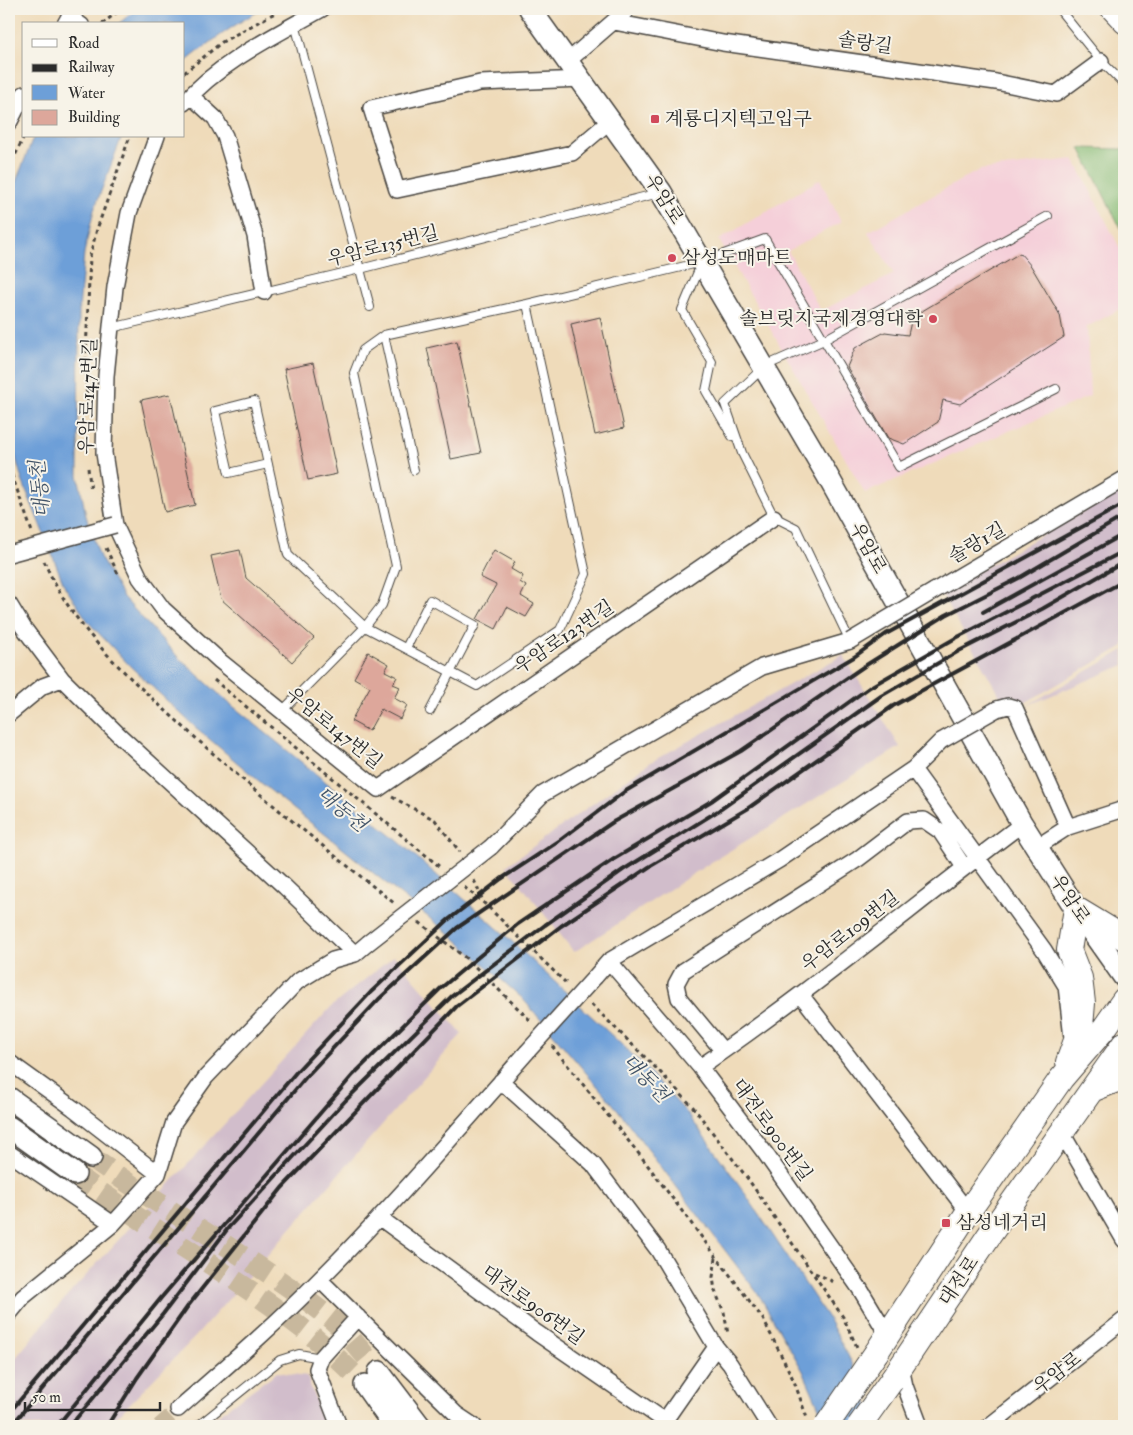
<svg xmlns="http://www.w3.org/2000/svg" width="1133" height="1435" font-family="'IM FELL Double Pica','Noto Serif KR',serif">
<rect width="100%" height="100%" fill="#f7f3e8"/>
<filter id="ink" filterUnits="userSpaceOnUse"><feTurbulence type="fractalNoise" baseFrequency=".02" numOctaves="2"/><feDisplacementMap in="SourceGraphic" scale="10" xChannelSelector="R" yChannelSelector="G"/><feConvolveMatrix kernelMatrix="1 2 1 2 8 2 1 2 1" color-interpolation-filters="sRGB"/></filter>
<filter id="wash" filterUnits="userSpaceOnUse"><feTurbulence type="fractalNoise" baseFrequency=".0096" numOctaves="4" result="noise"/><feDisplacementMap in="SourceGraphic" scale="20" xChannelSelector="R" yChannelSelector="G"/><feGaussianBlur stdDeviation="1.12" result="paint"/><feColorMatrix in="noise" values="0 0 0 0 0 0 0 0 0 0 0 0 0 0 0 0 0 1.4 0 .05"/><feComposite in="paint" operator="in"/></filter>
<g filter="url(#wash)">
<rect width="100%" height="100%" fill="#efdbba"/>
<!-- built -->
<path fill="#f5cfd9" d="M1074,159L1124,256V307L1087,327L1090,396L865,493L719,240L820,179L841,222L788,251L821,311L894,274L868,232L979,170Z"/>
<!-- industrial -->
<path fill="#d1bdcb" d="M1124,488V646L1009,712L941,593Z
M1124,650V665L1026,706Z
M843,655L900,747L713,861L574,952L506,866L651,762Z
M394,956L462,1034L196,1336L108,1426H9V1366L61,1303L332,1006Z
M277,1372L307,1376L325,1426H203Z"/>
<!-- forest -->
<path fill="#86bb75" stroke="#587350" d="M1080,148L1124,149V235Z"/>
<!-- water -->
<path fill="#6d9fd8" stroke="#4c6582" d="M137,9H263C234,24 209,43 184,63V24H118Z
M34,136H122L94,210L84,253L79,310L78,475L86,516L100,557L123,597L178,657L229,703L397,840L505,935L639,1061L687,1113L740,1186L828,1318L852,1363L876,1426H827L803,1371L759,1295L618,1110L522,998L452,936L266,787L194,726L130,666L89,623L65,587L22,480L9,433V199Z"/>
<g id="blocks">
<!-- building -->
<path fill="#dda79b" d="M1020,253L1031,266L1060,315L1064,337L960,404L943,400L938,422L904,444L888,438L847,367L855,348L885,332L908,335L912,317Z
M600,317L624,428L595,435L571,324Z
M457,341L481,453L451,459L427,348Z
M313,363L337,474L308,480L284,369Z
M170,394L195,505L165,512L141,400Z
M240,550L246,578L314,638L292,662L221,599L211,556Z
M494,550L515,562L511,569L523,576L520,582L526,586L521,596L534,604L526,617L507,607L496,629L477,619L496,585L480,577Z
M368,652L389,664L385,671L397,677L393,684L400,687L394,698L407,705L400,719L381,709L369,731L351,721L370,687L354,678Z"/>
</g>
</g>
<g filter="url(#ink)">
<use href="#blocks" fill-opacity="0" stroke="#484540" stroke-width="1"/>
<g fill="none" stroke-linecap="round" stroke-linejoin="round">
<!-- minor-tunnel -->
<path stroke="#c8b89d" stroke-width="15" stroke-dasharray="15 8" stroke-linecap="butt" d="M159,1426L178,1409"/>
<!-- secondary-tunnel -->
<path stroke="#c8b89d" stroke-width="21" stroke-dasharray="21 11" stroke-linecap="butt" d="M91,1157C169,1214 255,1258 330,1318C346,1331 365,1356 379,1372
M75,1174C152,1231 237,1276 312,1336C331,1351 348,1369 365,1385"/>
<!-- service casing -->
<g stroke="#484540" stroke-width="10">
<path id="service" d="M1059,9L1101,61L1124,84
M295,24L370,307
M700,267L682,310L712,362L706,391L732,436
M111,328L360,269L659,193
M384,335L414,470
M268,464L229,473L215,411L254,401L288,555L365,627L477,686L560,630L586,574L527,304
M850,641L796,528L774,517L742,453L725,404L765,366L824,340L899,467L1056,389
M406,648L430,600L475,625L430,711
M282,711L365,627L382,605L396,566L354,373L363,350L384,335L527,304L702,262L765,239L824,340L1048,216
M198,1426L280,1360L299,1354L321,1358"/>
</g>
<!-- pedestrian casing -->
<g stroke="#484540" stroke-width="14">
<path id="pedestrian" d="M70,15L83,24"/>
</g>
<!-- minor casing -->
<g stroke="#484540" stroke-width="18">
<path id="minor" d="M614,22L723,43L996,82L1056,94L1101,61
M65,24L70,15L77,9
M568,61L628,9
M582,79L480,83L371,108L397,190L572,153L611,120
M191,96L215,118L225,136L255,236L264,292
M184,103C218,63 276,35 322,9
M9,123L24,94
M157,136L129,213L115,287L106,376L104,453L115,525L140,578L163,609L220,661L378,789L774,517
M934,591L1124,479
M9,604L23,627L62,679L120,736L285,887L355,954
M997,709L1008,706L1015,708L1068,827
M9,714L43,686L62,679
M913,769L1044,950L1066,986L1072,1038
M491,847L543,794L762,667L850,641
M1037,847L1068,827L1124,809
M609,961L700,1067L765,1153L860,1289L887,1334
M595,977L609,961L779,860L913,769L941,741
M801,995L968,1212
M723,1051L679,998L676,984L683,971L858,859L908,821L924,820L940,831L964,867
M9,1062L73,1108L158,1174
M700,1067C811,991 915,904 1022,824
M501,1081L593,1164L658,1250L716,1347L730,1364L769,1426
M1062,1133L1124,1240
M9,1153L113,1224
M380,1218L537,1333L665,1421
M320,1280L456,1414L474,1426
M9,1314L23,1297L113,1224L158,1174L174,1122L206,1077L297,982L333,960L355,954L368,943
M901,1367L905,1386L920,1426
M178,1409C226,1367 275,1325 320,1279C392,1207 459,1129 527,1052
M339,1426L317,1369L321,1358L358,1317
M661,1426L716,1347
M989,1426L1124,1320"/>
</g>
<!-- tertiary casing -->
<g stroke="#484540" stroke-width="21">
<path id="tertiary" d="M1110,9L1124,24"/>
</g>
<!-- secondary casing -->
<g stroke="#484540" stroke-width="24">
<path id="secondary" d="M530,9L661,192L827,475L1022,824L1076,909L1124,977
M9,1098L91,1157
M9,1127L75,1174
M379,1372L420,1426
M365,1385L394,1426"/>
</g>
<!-- primary casing -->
<g stroke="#484540" stroke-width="26">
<path id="primary" d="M1068,1062L1081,1027L1083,1003L1080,978L1069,950L1076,909L1124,938
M1092,1090L1124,1077
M876,1353L968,1212L1061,1079L1103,1030L1124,1000
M892,1380L988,1237L1124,1044"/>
</g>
<!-- path -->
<path stroke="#484540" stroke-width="3" stroke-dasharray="4 4" stroke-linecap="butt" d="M102,24L121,9
M184,73L222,42L282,9
M9,169L24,136
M87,401L86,354L90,256L97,229L130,136
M9,467L32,532
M88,468L91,491
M106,548L118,574
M44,561C72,627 124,673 176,720C246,785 320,844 394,903
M214,680L440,867
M392,797L435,820L460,852
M474,880L483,901
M464,887L485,904L567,984
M419,922L467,959L532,1022
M591,1004L659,1071L693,1107L748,1179L843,1317L857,1347
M552,1046L643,1159L763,1319L794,1381L807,1418
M716,1258L713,1277L715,1291L724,1312L728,1334
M815,1273L836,1283"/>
<!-- service -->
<use href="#service" stroke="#fff" stroke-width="8"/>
<!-- pedestrian -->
<use href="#pedestrian" stroke="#fff" stroke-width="11"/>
<!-- minor -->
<use href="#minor" stroke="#fff" stroke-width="15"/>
<!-- tertiary -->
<use href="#tertiary" stroke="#fff" stroke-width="19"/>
<!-- secondary -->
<use href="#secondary" stroke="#fff" stroke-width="21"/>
<!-- primary -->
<use href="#primary" stroke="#fff" stroke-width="24"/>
<!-- rail -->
<path stroke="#2b2b2b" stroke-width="4" d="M983,612L1124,534
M9,1413L298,1070L371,992L448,920L501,879L559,841L624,792L854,657L886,634L1124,504
M11,1426L306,1077L379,999L457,928L613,822L741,751L863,667L946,615L1019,578L1124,516
M57,1426L161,1298L353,1075L441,988L518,924L614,859L713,800L870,687L954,639L1124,551
M70,1426L163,1314L229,1227L346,1100L452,996L545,925L623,870L721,809L881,696L959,651L1042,609L1124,562
M107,1426L137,1378L188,1306L282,1188L457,1006L561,926L649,867L747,809L893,706L1124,581"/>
<!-- minor-bridge casing -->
<g stroke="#484540" stroke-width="18" stroke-linecap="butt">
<path id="minor-bridge" d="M9,554L115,525
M850,641L934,591
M941,741L997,709
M368,943L491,847
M527,1052L595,977"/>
</g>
<!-- primary-bridge casing -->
<g stroke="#484540" stroke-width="26" stroke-linecap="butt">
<path id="primary-bridge" d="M826,1426L876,1353
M859,1426L892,1380"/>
</g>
<!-- minor-bridge -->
<use href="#minor-bridge" stroke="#fff" stroke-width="15"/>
<!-- primary-bridge -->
<use href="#primary-bridge" stroke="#fff" stroke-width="24"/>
</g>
</g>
<!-- markers -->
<g fill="#d1495b" stroke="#f7f3e8" stroke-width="2">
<rect x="650" y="114" width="10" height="10" rx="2.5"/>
<circle cx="672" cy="258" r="5"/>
<circle cx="933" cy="319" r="5"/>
<rect x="941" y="1218" width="10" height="10" rx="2.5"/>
</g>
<g text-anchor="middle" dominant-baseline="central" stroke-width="4" stroke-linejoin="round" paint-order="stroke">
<!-- street labels -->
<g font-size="19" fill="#2b2b2b" stroke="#f7f3e8">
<text transform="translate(865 43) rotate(8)">솔랑길</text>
<text transform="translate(664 199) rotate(58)">우암로</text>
<text transform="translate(383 246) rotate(-14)">우암로135번길</text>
<text transform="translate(88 396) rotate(-88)">우암로147번길</text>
<text transform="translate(977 543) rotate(-30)">솔랑1길</text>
<text transform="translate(868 548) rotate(61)">우암로</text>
<text transform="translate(564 637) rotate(-34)">우암로123번길</text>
<text transform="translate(334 728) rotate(39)">우암로147번길</text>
<text transform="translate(1070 899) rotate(56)">우암로</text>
<text transform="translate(850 931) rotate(-38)">우암로109번길</text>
<text transform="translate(772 1130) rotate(54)">대전로900번길</text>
<text transform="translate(959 1281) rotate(-56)">대전로</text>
<text transform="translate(533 1305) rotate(36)">대전로906번길</text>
<text transform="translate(1057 1373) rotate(-38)">우암로</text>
</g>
<!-- poi labels -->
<g font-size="19" fill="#2b2b2b" stroke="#f7f3e8" text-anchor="start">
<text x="665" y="119">계룡디지텍고입구</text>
<text x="682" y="258">삼성도매마트</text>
<text x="923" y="319" text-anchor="end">솔브릿지국제경영대학</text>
<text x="956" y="1223">삼성네거리</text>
</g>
<!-- water labels -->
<g font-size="20" font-style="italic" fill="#425468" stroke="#f7f3e8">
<text transform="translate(40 489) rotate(-96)">대동천</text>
<text transform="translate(342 809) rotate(39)">대동천</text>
<text transform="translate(646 1078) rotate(46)">대동천</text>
</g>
</g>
<!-- margin -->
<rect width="1133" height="1435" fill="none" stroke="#f7f3e8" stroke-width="30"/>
<!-- legend -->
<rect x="22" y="22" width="162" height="115" fill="#f7f3e8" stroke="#a5a39c"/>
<rect x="32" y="39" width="25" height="8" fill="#ffffff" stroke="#a5a39c"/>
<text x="68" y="48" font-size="15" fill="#2b2b2b">Road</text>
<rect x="32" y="64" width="25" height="8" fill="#2b2b2b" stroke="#a5a39c"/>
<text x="68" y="72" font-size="15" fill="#2b2b2b">Railway</text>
<rect x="32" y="85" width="25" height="15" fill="#6d9fd8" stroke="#a5a39c"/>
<text x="68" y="98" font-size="15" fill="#2b2b2b">Water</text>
<rect x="32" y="110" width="25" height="15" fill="#dda79b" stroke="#a5a39c"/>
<text x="68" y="122" font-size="15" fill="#2b2b2b">Building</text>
<!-- scale -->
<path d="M25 1402v8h135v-8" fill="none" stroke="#2b2b2b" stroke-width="2.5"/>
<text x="32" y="1402" font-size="15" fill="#2b2b2b" stroke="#f7f3e8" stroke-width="4" paint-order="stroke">50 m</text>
</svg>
